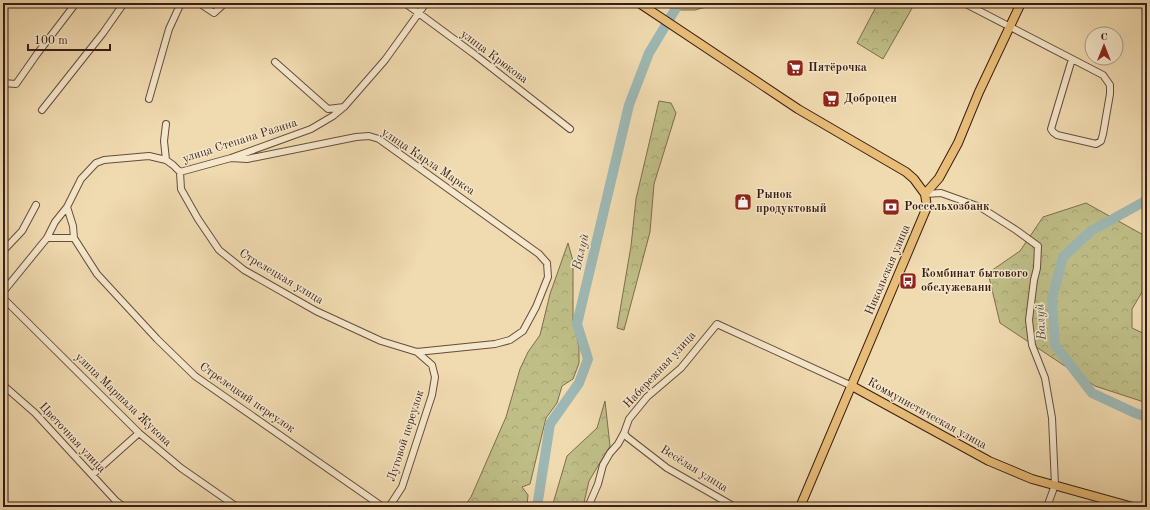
<svg xmlns="http://www.w3.org/2000/svg" width="1150" height="510" font-family="'Old Standard TT',serif">
<defs>
<pattern id="forest-crowns" width="20" height="18" patternUnits="userSpaceOnUse"><rect width="20" height="18" fill="#bfbe87"/><path d="M2 6a3 3 0 1 1 6 0M12 15a3 3 0 1 1 6 0" fill="none" stroke="#a5a374"/></pattern>
</defs>
<rect width="100%" height="100%" fill="#f0daaf"/>
<filter id="stains"><feTurbulence type="fractalNoise" baseFrequency=".005" numOctaves="4"/><feColorMatrix values="0 0 0 0 .2 0 0 0 0 .09 0 0 0 0 .02 0 0 0 .5 -.17"/></filter>
<radialGradient id="worn" r=".72"><stop offset=".6" stop-color="#630" stop-opacity="0"/><stop offset="1" stop-color="#630" stop-opacity=".3"/></radialGradient>
<!-- forest -->
<path fill="url(#forest-crowns)" stroke="#7c6e4e" d="M675,3H721L695,10H680Z
M878,3H915L883,59L857,43Z
M659,101L671,103L676,113L654,184L650,232L624,330L617,328L631,246L636,199Z
M1086,203L1147,237V291L1142,292L1132,309V328L1147,335V403L1095,386L1000,323L988,273L1020,251L1043,217Z
M568,243L573,261V319L579,348V363L573,379L562,386L557,403L546,418L530,484L522,487L528,495L527,507H464L471,497L506,417L520,369L528,352L540,335L550,294Z
M605,401L610,446L589,481L583,507H552L567,456L597,428Z"/>
<g fill="none" stroke-linecap="round" stroke-linejoin="round">
<!-- river -->
<path stroke="#9db8b4" stroke-width="10" d="M1144,3L1147,10
M1147,200L1091,231L1063,257L1052,299L1055,345L1092,393L1135,413L1147,417
M537,507L550,424L579,383L588,359L577,324L629,105L649,53L679,3"/>
<!-- minor casing -->
<g stroke="#664d3b" stroke-width="8">
<path id="minor" d="M199,3L214,13L225,3
M405,3L474,54L570,129
M964,3L1103,75L1110,85V94L1103,134L1101,141L1096,144L1057,135L1053,132L1051,129L1072,59
M275,62L328,109L344,107
M3,83L16,84L37,54L76,3
M149,99L169,29L181,3
M42,110L103,33L124,3
M166,160L164,141L166,124
M180,172L181,189L198,219L219,250L244,270L316,311L381,341L417,352L495,344L510,340L523,331L536,307L548,277L547,263L539,254L379,139L369,136L356,137L247,159L231,158
M925,194L941,193L980,207L1016,230L1038,246L1037,268L1034,280L1029,320L1032,345L1045,378L1052,418L1055,485L1047,507
M67,207L73,226L74,238L97,274L157,339L195,376L383,507
M47,238H74
M3,251L22,231L36,205
M3,292L47,238L55,222L67,207L81,179L96,163L104,160L149,156L166,160L173,165L180,172L231,158L311,129L333,116L344,107L385,60L426,3
M3,298L139,433L181,468L237,507
M3,385L35,413L116,501L124,507
M624,433L627,437L667,468L735,507
M92,475L139,433
M389,507L402,487L432,395L435,377L432,365L417,352
M588,507L598,484L603,465L610,453L618,444L624,433L629,419L647,397L681,368L717,324L852,386"/>
</g>
<!-- major casing -->
<g stroke="#381e14" stroke-width="10">
<path id="major" d="M639,3L798,109L906,172L914,179L925,194
M852,386L989,461L1032,479L1133,507
M800,507L927,207L925,194L939,178L958,143L979,92L1021,3"/>
</g>
<!-- minor -->
<use href="#minor" stroke="#f5e7cb" stroke-width="6"/>
<!-- major -->
<use href="#major" stroke="#e8bd78" stroke-width="8"/>
</g>
<!-- icons -->
<defs>
<g id="supermarket-square" transform="scale(0.9)"><rect x="-9" y="-9" width="18" height="18" rx="4" fill="#8f2418" stroke="#f5e7cb"/><path d="M-6-5.5h2.5l.6 2H6L4.5 2H-2.5L-4.4-4H-6ZM-1.5 3.2a1.3 1.3 0 1 0 .1 0ZM3 3.2a1.3 1.3 0 1 0 .1 0Z" fill="#fff"/></g>
<g id="shop-square" transform="scale(0.9)"><rect x="-9" y="-9" width="18" height="18" rx="4" fill="#8f2418" stroke="#f5e7cb"/><path d="M-5-2.5h2.3a2.7 3.5 0 0 1 5.4 0H5L5.5 6h-11ZM-1.5-2.5h3a1.5 2.3 0 0 0-3 0Z" fill="#fff"/></g>
<g id="bank-square" transform="scale(0.9)"><rect x="-9" y="-9" width="18" height="18" rx="4" fill="#8f2418" stroke="#f5e7cb"/><path d="M-6-4H6V4H-6ZM0-2.3a2.3 2.3 0 1 0 0 4.6a2.3 2.3 0 1 0 0-4.6Z" fill="#fff"/></g>
<g id="bus-square" transform="scale(0.9)"><rect x="-9" y="-9" width="18" height="18" rx="4" fill="#8f2418" stroke="#f5e7cb"/><path d="M-5-6H5V4H4V6H2V4H-2V6H-4V4H-5ZM-3.5-4V0h7V-4ZM-3.5 1.2v1.5H-2V1.2ZM2 1.2v1.5H3.5V1.2Z" fill="#fff"/></g>
</defs>
<g fill-rule="evenodd">
<use href="#supermarket-square" x="795" y="68"/>
<use href="#supermarket-square" x="831" y="99"/>
<use href="#shop-square" x="743" y="202"/>
<use href="#bank-square" x="891" y="207"/>
<use href="#bus-square" x="908" y="281"/>
</g>
<g text-anchor="middle" dominant-baseline="central" stroke-width="3" stroke-linejoin="round" paint-order="stroke">
<!-- street labels -->
<g font-size="12" fill="#381e14" stroke="#f5e7cb">
<text transform="translate(494 57) rotate(37)">улица Крюкова</text>
<text transform="translate(240 141) rotate(-18)">улица Степана Разина</text>
<text transform="translate(428 162) rotate(34)">улица Карла Маркса</text>
<text transform="translate(888 270) rotate(-67)">Никольская улица</text>
<text transform="translate(281 277) rotate(31)">Стрелецкая улица</text>
<text transform="translate(660 370) rotate(-47)">Набережная улица</text>
<text transform="translate(247 398) rotate(35)">Стрелецкий переулок</text>
<text transform="translate(123 400) rotate(44)">улица Маршала Жукова</text>
<text transform="translate(927 414) rotate(29)">Коммунистическая улица</text>
<text transform="translate(406 436) rotate(-72)">Луговой переулок</text>
<text transform="translate(72 438) rotate(47)">Цветочная улица</text>
<text transform="translate(694 469) rotate(32)">Весёлая улица</text>
</g>
<!-- poi labels -->
<g font-size="12" font-weight="bold" fill="#381e14" stroke="#f5e7cb" text-anchor="start">
<text x="808" y="68">Пятёрочка</text>
<text x="844" y="99">Доброцен</text>
<text x="756" y="195">Рынок<tspan x="756" dy="14">продуктовый</tspan></text>
<text x="904" y="207">Россельхозбанк</text>
<text x="921" y="274">Комбинат бытового<tspan x="921" dy="14">обслужевани</tspan></text>
</g>
<!-- water labels -->
<g font-size="13" font-style="italic" fill="#564c44" stroke="#f5e7cb">
<text transform="translate(581 252) rotate(-77)">Валуй</text>
<text transform="translate(1041 322) rotate(-94)">Валуй</text>
</g>
</g>
<!-- margin -->
<rect width="1150" height="510" fill="none" stroke="#f0daaf" stroke-width="16"/>
<rect x="4" y="4" width="1142" height="502" fill="none" stroke="#381e14" stroke-width="2"/>
<rect x="8" y="8" width="1134" height="494" fill="none" stroke="#381e14"/>
<!-- north arrow -->
<g transform="translate(1104 46)"><circle r="19" fill="#f5e7cb" stroke="#a99782"/>
<path d="M0-3L7 15L0 10L-7 15Z" fill="#8f2418"/>
<text y="-6" font-size="11" font-weight="bold" text-anchor="middle" fill="#381e14">С</text>
</g>
<!-- scale -->
<path d="M28 44v6h82v-6" fill="none" stroke="#381e14" stroke-width="2"/>
<text x="34" y="44" font-size="12" fill="#381e14" stroke="#f5e7cb" stroke-width="3" paint-order="stroke">100 m</text>
<rect width="100%" height="100%" filter="url(#stains)"/>
<rect width="100%" height="100%" fill="url(#worn)"/>
</svg>
